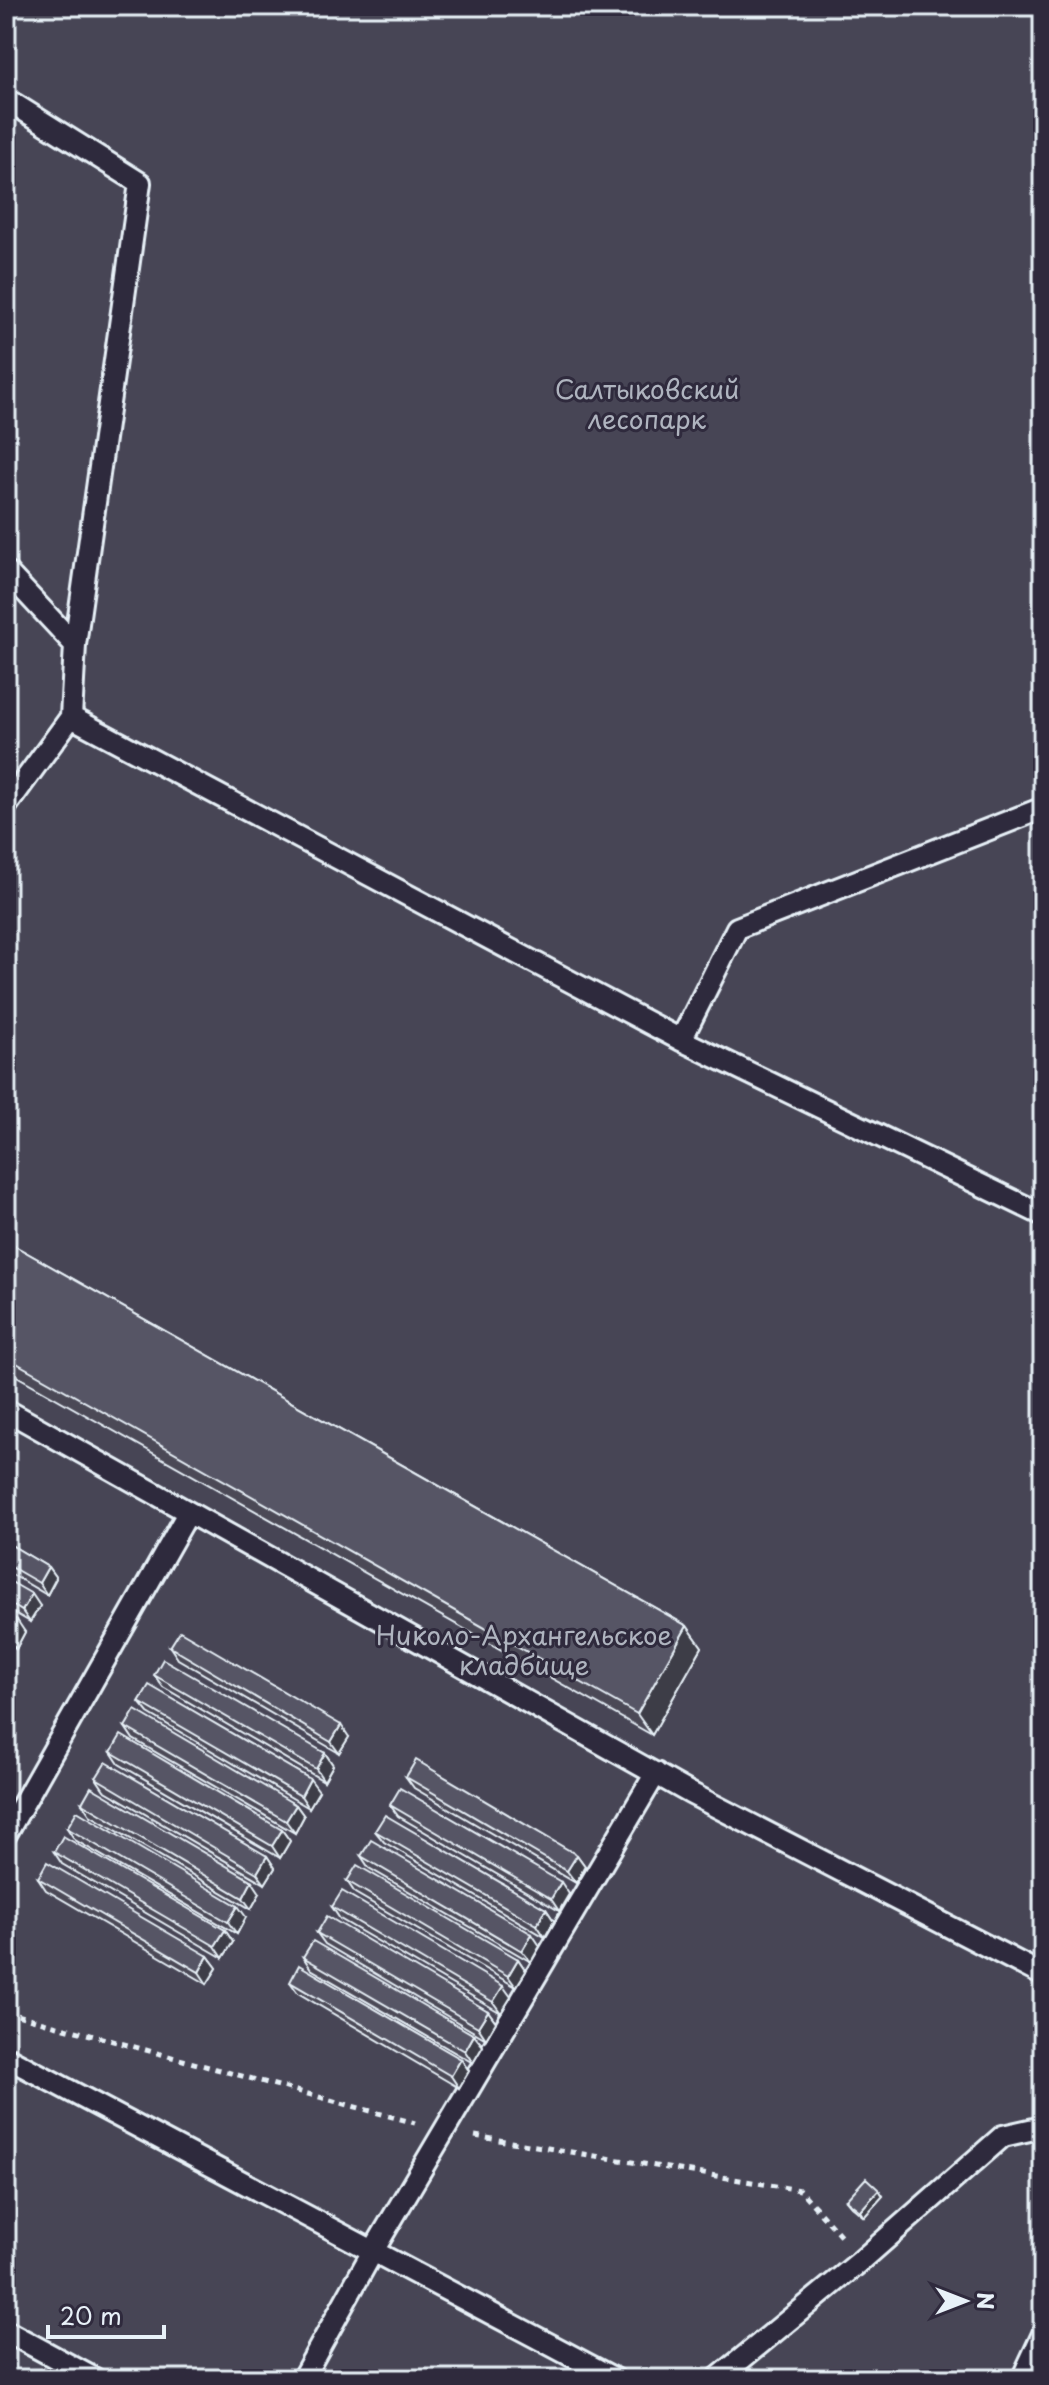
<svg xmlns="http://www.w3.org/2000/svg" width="1049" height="2385" font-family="'Playpen Sans',sans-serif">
<rect width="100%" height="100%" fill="#2f2a3d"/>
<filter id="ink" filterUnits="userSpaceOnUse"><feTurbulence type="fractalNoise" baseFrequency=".0125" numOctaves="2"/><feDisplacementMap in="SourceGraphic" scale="16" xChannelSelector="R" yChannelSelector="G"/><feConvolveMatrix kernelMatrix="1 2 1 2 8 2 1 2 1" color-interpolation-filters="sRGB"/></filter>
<g filter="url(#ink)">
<!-- green -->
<path fill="#464455" stroke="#979aa6" stroke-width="2" d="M6,6H1043V2379H6Z"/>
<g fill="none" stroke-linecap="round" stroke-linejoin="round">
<!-- service casing -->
<g stroke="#e8f1f8" stroke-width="26">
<path id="service" d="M6,99L140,183L75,645
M6,571L75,645L71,717L6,806
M71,717L681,1040
M1043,808L737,928L681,1040L1043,1215
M6,1410L690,1793L1043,1975
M6,1834L188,1513
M6,2057L615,2379
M6,2331L95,2379
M302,2379L373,2251L656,1773
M717,2379L862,2260L1003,2136L1043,2127
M1022,2379L1043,2334"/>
</g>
<!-- path -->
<path stroke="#e8f1f8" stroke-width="5" stroke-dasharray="6 6" stroke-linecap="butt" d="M6,2012L415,2123
M475,2136L800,2190L843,2238"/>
<!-- service -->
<use href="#service" stroke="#2f2a3d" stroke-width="20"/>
</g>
<!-- wall -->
<path fill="#4b4957" stroke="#e8f1f8" stroke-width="2" d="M6,1241L687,1626L702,1647L652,1735L6,1370Z
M6,1542L48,1567L56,1578L47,1595L6,1571Z
M6,1579L40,1606L30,1622L6,1608Z
M6,1614L25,1632L16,1649L6,1643Z
M170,1647L349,1737L339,1753L178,1659Z
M154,1675L325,1753L333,1765L324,1781L163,1687Z
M139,1702L319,1791L309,1808L148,1713Z
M125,1727L296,1805L304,1816L295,1833L133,1739Z
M111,1752L282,1830L290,1841L280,1858L119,1764Z
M406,1777L577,1855L585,1866L576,1883L414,1788Z
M96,1778L267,1856L275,1868L265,1884L104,1790Z
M82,1803L260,1893L251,1909L90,1815Z
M390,1805L569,1894L559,1911L398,1816Z
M67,1828L246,1917L237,1934L75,1840Z
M375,1831L546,1909L554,1921L545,1937L384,1842Z
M54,1852L225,1930L233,1942L223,1958L62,1864Z
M361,1856L540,1946L531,1962L369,1868Z
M38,1878L208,1956L217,1968L207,1984L46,1890Z
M347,1881L518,1959L526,1971L516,1987L355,1893Z
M332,1907L511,1997L501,2013L340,1919Z
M317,1933L488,2011L496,2022L486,2039L325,1944Z
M303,1957L474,2035L483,2046L473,2063L311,1969Z
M290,1982L469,2071L459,2088L298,1993Z
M879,2190L883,2196L864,2217L851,2206L846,2200Z"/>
<!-- shaded-wall -->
<path fill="#3d3c47" stroke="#e8f1f8" stroke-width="2" d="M48,1567L56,1578L47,1595L39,1583Z
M32,1594L40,1606L30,1622L22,1611Z
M17,1620L25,1632L16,1649L7,1637Z
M687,1626L702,1647L652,1735L637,1714Z
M6,1651L11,1658L6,1667Z
M341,1725L349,1737L339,1753L331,1742Z
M325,1753L333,1765L324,1781L316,1769Z
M310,1779L319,1791L309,1808L301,1796Z
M296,1805L304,1816L295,1833L286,1821Z
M282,1830L290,1841L280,1858L272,1846Z
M577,1855L585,1866L576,1883L567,1871Z
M267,1856L275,1868L265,1884L257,1873Z
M252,1881L260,1893L251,1909L243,1898Z
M561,1882L569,1894L559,1911L551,1899Z
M238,1906L246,1917L237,1934L228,1922Z
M546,1909L554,1921L545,1937L537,1925Z
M225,1930L233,1942L223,1958L215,1946Z
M532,1934L540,1946L531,1962L522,1951Z
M208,1956L217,1968L207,1984L199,1972Z
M518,1959L526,1971L516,1987L508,1976Z
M503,1986L511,1997L501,2013L493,2002Z
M488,2011L496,2022L486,2039L478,2027Z
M474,2035L483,2046L473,2063L465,2051Z
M461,2059L469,2071L459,2088L451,2076Z
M879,2190L883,2196L864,2217L860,2211Z"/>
<!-- building -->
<path fill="#575565" stroke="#e8f1f8" stroke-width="2" d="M6,1241L687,1626L637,1714L6,1357Z
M6,1542L48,1567L39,1583L6,1564Z
M6,1579L32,1594L22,1611L6,1601Z
M6,1614L17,1620L7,1637L6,1636Z
M180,1631L341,1725L331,1742L170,1647Z
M163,1659L325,1753L316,1769L154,1675Z
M149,1685L310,1779L301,1796L139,1702Z
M135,1710L296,1805L286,1821L125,1727Z
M121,1735L282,1830L272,1846L111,1752Z
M416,1760L577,1855L567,1871L406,1777Z
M106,1762L267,1856L257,1873L96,1778Z
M91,1787L252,1881L243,1898L82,1803Z
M400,1788L561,1882L551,1899L390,1805Z
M77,1811L238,1906L228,1922L67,1828Z
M385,1815L546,1909L537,1925L375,1831Z
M63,1836L225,1930L215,1946L54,1852Z
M371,1840L532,1934L522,1951L361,1856Z
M47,1862L208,1956L199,1972L38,1878Z
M357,1865L518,1959L508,1976L347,1881Z
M342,1891L503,1986L493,2002L332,1907Z
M327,1916L488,2011L478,2027L317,1933Z
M313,1941L474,2035L465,2051L303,1957Z
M299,1965L461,2059L451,2076L290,1982Z
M866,2178L879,2190L860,2211L846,2200Z"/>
</g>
<g text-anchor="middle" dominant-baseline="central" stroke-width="6" stroke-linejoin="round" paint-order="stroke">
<!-- park labels -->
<g font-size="26" fill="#afb4bf" stroke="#2f2a3d">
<text x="647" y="388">Салтыковский<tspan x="647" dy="30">лесопарк</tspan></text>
<text x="524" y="1634">Николо-Архангельское<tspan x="524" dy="30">кладбище</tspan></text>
</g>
</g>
<!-- margin -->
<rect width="1049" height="2385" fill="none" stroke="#2f2a3d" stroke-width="32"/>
<rect x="16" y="16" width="1017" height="2353" fill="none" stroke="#e8f1f8" stroke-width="3" filter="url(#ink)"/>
<!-- north arrow -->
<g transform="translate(965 2301) rotate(90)" stroke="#2f2a3d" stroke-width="6" paint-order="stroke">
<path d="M0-6L14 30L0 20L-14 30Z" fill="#e8f1f8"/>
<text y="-12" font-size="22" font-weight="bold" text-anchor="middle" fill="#e8f1f8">N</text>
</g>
<!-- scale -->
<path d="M48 2325v12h116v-12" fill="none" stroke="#e8f1f8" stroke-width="4"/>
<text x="60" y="2325" font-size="24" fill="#e8f1f8" stroke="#2f2a3d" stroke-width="6" paint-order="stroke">20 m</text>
</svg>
